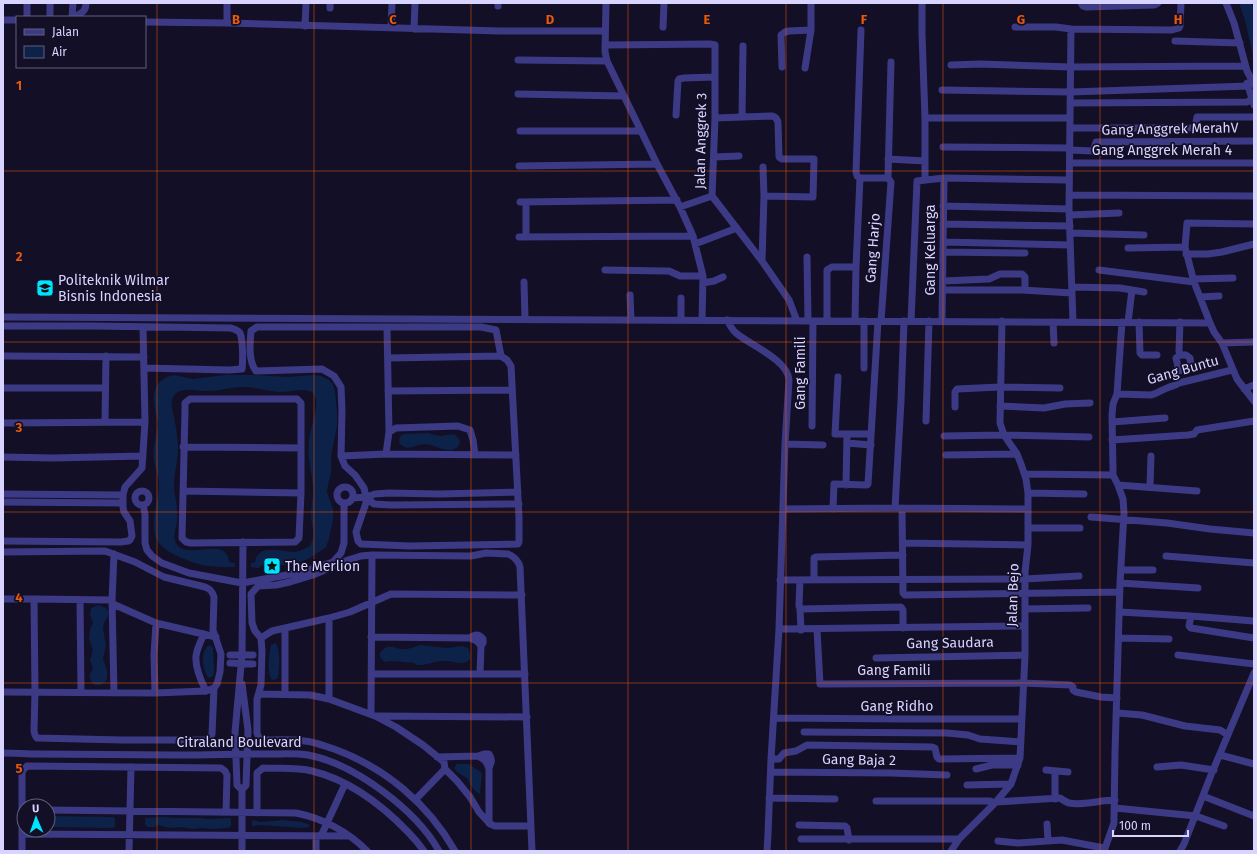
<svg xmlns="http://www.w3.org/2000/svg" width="1257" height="854" font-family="'Fira Sans',sans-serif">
<rect width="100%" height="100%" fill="#130f26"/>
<!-- water -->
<path fill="#0c2248" d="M1239,3H1251L1254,9V60L1245,20Z
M174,375L193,379L224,375H255L287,377L314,375L321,376L329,380L333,384L335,391L337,413V426L331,456V473L328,485L327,492L333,509V519L329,539L326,547L310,558L298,563L290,565H281L279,563L262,565L259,568L251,567V563L255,562C258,543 282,552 295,552C300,551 305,549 310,546C317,532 311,528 311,514C311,505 314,496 313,487C312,471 307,459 309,442C309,430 321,404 314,394C312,391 307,390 303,390C295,390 287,392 279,392C267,391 255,387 243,387C231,387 219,391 207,391C199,391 187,388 180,391C175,393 172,397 172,402C171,408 173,412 174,417C176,426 177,435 178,444C179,458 174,472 174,486C174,494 177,502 177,510C177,514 178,518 177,522C176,530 172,535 176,543C185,562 227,534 229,562L235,563V567C225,567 212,567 202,565C190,562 166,553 159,543C155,539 154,532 154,526C153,512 159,498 159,484C159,476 155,468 154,460C152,448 157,437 158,424C158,419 156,414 155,410C152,392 155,379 174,375Z
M428,433C432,434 437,436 441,436C450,435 458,431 460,443C454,458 436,445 426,444C415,444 408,453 399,443L400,436L404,434Z
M99,605L106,608L108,611V616L104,623L103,629L106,645L103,659L107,670V679C104,684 99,687 93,684C88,677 90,674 93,668L90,660L93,650L89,639L90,629L93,623L90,615L91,608Z
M276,643C281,653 279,668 278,678L274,680L271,679C267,667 269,657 271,645Z
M209,645L213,648L214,672L213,676L209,678C202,671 200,651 209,645Z
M420,645L447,648L462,646L468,648C469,651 472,657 469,660C464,666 453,661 447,661C436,660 426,666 416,665L414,663L393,661L385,662C376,657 380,649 388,647C394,646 399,650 404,649C409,649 415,647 420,645Z
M457,764H469L482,773L480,794C475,792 469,784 468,779C463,775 458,774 454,768Z
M48,816L113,817L115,818V826L114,828L48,827Z
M162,817L177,818H201L208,819L229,818L231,819V826L228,828L211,829L201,828L193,829L181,827L169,828L158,825L154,827H147L145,824V818Z
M252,820L261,822L284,820L291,821L302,822L310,825L309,827L303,828L259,825L252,826Z"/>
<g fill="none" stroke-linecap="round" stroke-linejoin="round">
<!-- minor -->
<path stroke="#3d3a85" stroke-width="7" d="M330,3V8
M606,3L605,52L607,61L657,164L680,207L693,236L703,276L702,320
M922,3V34L925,118V180
M1081,3L1083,6L1086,7L1154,5L1158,3
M1226,3L1234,23L1247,71L1254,84
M498,6V3
M27,17V3
M50,17V3
M72,17L73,3
M74,17C81,13 86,12 86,3
M3,20H17
M145,22L227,23L500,31H604
M227,23V3
M305,26L306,3
M663,27L664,3
M1015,27H1056L1071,29L1172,30L1179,28L1180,26L1181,3
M391,28L392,3
M414,29L415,3
M1071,29L1069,209L1073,322
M1175,41L1240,43
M605,45L710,44L715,45V118L712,196L762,261L789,300L797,321
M518,60L607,61
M951,65L980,64L1070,67L1245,66
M782,67L781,35L785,32L789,31L811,30
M805,68L811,30V3
M1247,83L1254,105
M942,90L1071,92L1249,86
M518,94L624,96
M1070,103L1247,102L1252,99
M676,115L678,81L679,79L684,78L714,77
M742,117L743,46
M715,118L772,116C776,117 778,120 778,124L779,157L782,159H814L813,197L764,196
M925,118H1069
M1070,128H1195L1197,117H1254
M520,131H641
M943,147L1070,148
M1070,150L1093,151L1096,142L1254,141
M714,157L739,156
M888,159L925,161
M1070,163H1254
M519,166L657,164
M860,178H888
M888,178L891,62
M1070,195L1254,196
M520,202L677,200
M526,202V237
M943,206L1069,209
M680,207L712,196
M1070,215L1119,213
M943,224L1070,226
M1254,224L1187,223L1185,247L1194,282L1210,323L1214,332L1222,343L1237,379L1254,401
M1070,233L1144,235
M519,237L693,236
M943,242L1070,245
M695,244L737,228
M1128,248L1185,247
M943,252L1025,253
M1186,254H1208L1222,252L1254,244
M807,257L808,321
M762,261L764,196L763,167
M605,270L665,271H669L680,276H703
M1099,270L1194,282
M1193,279L1233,278
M943,281L989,279L1000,274H1022L1025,277V290
M524,282L525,319
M703,283L714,281L723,277
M1072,287L1120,288L1144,292
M943,290H1022L1072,293
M630,295L631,320
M1200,297L1219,296
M681,298V320
M3,317L1210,323
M727,320C730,325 732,330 736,333C750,345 788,360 789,380L785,444L779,629L771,759L768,834L767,851
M827,321V270L832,267H856
M855,321L856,267L860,178L857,176L856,172L861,30
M864,321V368
M881,321L891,182L888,178
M911,321L917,181L944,178L1069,180
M942,321L944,178
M1053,322L1054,343
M1128,322L1132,290
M1139,322L1140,353L1142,355H1157
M1180,322L1179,351L1180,355H1186L1190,358L1191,367
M3,326H93L231,328C234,329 238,330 240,333C243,340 243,361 242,369L229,370L144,368
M257,327H481L496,330L501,356L507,360L511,366L519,517V542L518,544L410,546L361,544L358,541L356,532L366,503V497L364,488L355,475L345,466L341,456L342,411L341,387L334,376L322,369L256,371C248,361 250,343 251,331Z
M387,327L389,432
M1222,343L1254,342
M3,356L144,357
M388,358L501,356
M1179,371L1176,358L1180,355
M838,377L835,434H871
M3,388H105
M1244,389L1254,385
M388,391L512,390
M1117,394L1151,395C1157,394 1161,390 1167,388C1172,386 1175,386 1179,383L1232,370
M190,399H297L301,403V493L299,538L295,542L191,543L186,542L182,538L185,411V403Z
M1000,406L1044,408L1065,404L1090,403
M955,407V392L957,389L1000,387L1060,388
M926,421L929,321
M105,422L106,356
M1112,422L1165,418
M3,423L145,422
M812,426L813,321
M944,436L1004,435L1089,437
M1112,440L1188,435L1194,434L1197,430L1254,421
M847,443L871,445
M785,444L823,445
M183,447L300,448
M386,454L389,432L396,428L458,426L470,430L473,440L475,455
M946,455L1017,454
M341,456L386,454L516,455
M3,457L53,458L143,456
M1025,474L1113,475
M846,485L847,434
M1118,485L1197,491
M337 495a8 8 0 1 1 16 0a8 8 0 1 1-16 0Z
M1150,487L1151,456
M184,491L301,493
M135 498a7 7 0 1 1 14 0a7 7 0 1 1-14 0Z
M1028,493L1084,494
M3,494L123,495
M366,497L374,504L391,505L519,504
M353,498L366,497L375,494L389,493L440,494L518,492
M3,502L122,503
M143,505L145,514V543L147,550L152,556L162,563L189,573L242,583L298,573L333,562L341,553L344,543V504
M895,508L901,401L904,321
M902,508L903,593L905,595L1120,592
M783,509L895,508L1028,509
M833,509L834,484L867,485L868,484L878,321
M1091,517L1167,523L1210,529L1254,533
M1028,528H1080
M3,541L121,542L128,541L130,540L132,536L130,521L124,512L123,507V495L125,487L142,468L145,422L143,327
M903,543L1028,545
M3,552L105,551L135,562L164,577L205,587C210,589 212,591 214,597L213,630L221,654L220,672L217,684L214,688L212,734L210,738L207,740H122L37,738L35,735L34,731L35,692L34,599L112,600L114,693
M1166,556L1254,563
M1121,570H1153
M780,580L1025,579L1079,576
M800,580L799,606L800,609L901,607L903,610V628
M814,580V558L816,557L903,555
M1120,583L1198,588
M3,599H34
M80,600L81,692
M112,600L114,554
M113,604L156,623L216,637
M800,609L801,630
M1025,609L1088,608
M1120,612L1191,616L1254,621
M1191,616L1189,626L1191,628L1254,638
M329,618V699
M779,629L1025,626
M817,630L820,684L1023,683L1070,685L1073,687V690L1076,692L1101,697L1117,698
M204,634C201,641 197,648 196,656C195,667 201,681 206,691
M371,637L470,638L477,641L481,646L480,674
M261,638L272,631L329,618L350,612L391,594L522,595
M470,638C475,634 479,634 483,639V643L481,646
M1119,638L1169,639
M230,655H253
M1178,655L1254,664
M876,658L1025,655
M230,663L253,664
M371,674H525
M3,692L155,693L206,691L214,688
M155,693L154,655L156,623
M259,694L310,695L329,699L375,716L396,727L423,745L444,762L445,769L457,781L470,797L479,812L490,824L495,826H531
M285,694V628
M1117,713L1142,715L1185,726L1220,730L1228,735
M371,714L372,555
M377,716L527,717
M774,718L906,719H1021
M804,732L947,733L968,735L980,739L1020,742
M3,753C15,753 27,754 39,754C85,754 130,755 175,755C207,755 238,754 269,754C282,754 296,753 308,755C355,764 416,810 439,851
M1220,755L1254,764
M478,756L484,754H489C493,760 491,763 489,768
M437,757L478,756C485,759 487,762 489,769V823
M771,759H779L784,753L796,751L807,745L932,747L935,748L937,757L939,759L1020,758
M1157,767L1181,765L1214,770
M976,769L992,765H1018
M1046,770L1068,772
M771,772L891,773L947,775
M967,785L1011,784
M242,790L237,785L235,732L242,655L243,542
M1203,796L1254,816
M769,798L835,799
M416,799L445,769
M1055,799V771
M876,801H990L995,803
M996,802L1060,798C1063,800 1066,802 1069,803C1082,806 1100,800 1115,800
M1115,808L1196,816L1224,826
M48,810L296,813C322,818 349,832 367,851
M257,813V773L263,768C279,769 297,767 312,771C349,780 382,805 408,832C414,838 419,844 424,851
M1047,824L1048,840
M799,825L845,826L847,828L849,840
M22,834L348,836
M321,836L345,784
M801,839H959
M998,841L1018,843L1062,840L1104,848
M22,851V772L24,769L27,766L221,768L225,771L227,775L226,812
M129,851L131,767
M242,851V790L246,785L248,730L242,684
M316,851V836
M455,851C428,804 386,768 334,749C324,746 315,742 305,741C291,739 276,740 262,740L259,738L257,733V699L261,685L262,651L261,638L255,631L252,623L251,594L258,586L276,585L290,582L313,575L348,560L361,556L372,555L471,556L486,553L508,554C514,556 519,562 520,567L532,851
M951,851L959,839L995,803L1011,784L1020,758L1025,655V572L1028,545V493L1026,479L1021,464L1017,454L1004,435L1000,423L1002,321
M1104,851L1114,823V818L1115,753L1120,583L1124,513L1123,499L1118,485L1113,475V469L1112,415L1113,404L1117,394L1122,322
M1180,851L1184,844L1211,775L1254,673"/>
</g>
<!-- grid -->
<path fill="none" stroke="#e8590c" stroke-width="1" stroke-opacity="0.55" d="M157,3V851M314,3V851M471,3V851M628,3V851M786,3V851M943,3V851M1100,3V851M3,171H1254M3,342H1254M3,512H1254M3,683H1254"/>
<!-- icons -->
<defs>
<g id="university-square" transform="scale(0.9)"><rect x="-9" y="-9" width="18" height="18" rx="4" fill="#00e5ff" stroke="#130f26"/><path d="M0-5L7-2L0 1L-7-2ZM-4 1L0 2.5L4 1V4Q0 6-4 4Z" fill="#111"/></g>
<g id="sight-square" transform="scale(0.9)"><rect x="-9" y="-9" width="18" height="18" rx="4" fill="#00e5ff" stroke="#130f26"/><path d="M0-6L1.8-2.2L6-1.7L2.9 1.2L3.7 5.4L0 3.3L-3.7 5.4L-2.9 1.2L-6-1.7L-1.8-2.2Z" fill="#111"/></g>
</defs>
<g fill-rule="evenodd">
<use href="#university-square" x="45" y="288"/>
<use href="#sight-square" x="272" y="566"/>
</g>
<g text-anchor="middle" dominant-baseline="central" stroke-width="3.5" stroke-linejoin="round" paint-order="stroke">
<!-- street labels -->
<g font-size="14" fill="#d9d4ff" stroke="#130f26">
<text transform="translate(1170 129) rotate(-1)">Gang Anggrek MerahV</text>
<text transform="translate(701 141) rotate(-89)">Jalan Anggrek 3</text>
<text x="1162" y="150">Gang Anggrek Merah 4</text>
<text transform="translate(873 248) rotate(-86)">Gang Harjo</text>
<text transform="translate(930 250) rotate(-90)">Gang Keluarga</text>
<text transform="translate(1183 370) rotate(-16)">Gang Buntu</text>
<text transform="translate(800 373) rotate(-90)">Gang Famili</text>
<text transform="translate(1013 595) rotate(-88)">Jalan Bejo</text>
<text transform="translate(950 643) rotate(-1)">Gang Saudara</text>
<text x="894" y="670">Gang Famili</text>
<text x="897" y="706">Gang Ridho</text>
<text x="239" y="742">Citraland Boulevard</text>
<text transform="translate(859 760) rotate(1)">Gang Baja 2</text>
</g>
<!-- poi labels -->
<g font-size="14" fill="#d9d4ff" stroke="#130f26" text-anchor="start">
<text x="58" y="280">Politeknik Wilmar<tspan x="58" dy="16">Bisnis Indonesia</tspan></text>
<text x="285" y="566">The Merlion</text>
</g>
</g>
<g font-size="13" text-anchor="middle" font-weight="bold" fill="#e8590c" stroke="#130f26" stroke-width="3.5" stroke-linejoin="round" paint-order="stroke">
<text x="236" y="24">B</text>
<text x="393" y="24">C</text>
<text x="550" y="24">D</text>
<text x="707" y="24">E</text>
<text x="864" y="24">F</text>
<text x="1021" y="24">G</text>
<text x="1178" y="24">H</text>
<text x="19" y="90">1</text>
<text x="19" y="261">2</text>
<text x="19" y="432">3</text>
<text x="19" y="602">4</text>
<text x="19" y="773">5</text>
</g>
<!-- border -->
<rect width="1257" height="854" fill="none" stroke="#d9d4ff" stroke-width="8"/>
<!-- legend -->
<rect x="16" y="16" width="130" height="52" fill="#130f26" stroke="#625e7d"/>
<rect x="24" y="29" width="20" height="6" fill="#3d3a85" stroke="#625e7d"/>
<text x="52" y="36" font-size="12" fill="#d9d4ff">Jalan</text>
<rect x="24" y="46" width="20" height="12" fill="#0c2248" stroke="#625e7d"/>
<text x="52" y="56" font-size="12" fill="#d9d4ff">Air</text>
<!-- north arrow -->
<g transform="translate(36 818) rotate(358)"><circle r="19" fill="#130f26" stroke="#625e7d"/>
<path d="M0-3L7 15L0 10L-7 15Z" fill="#00e5ff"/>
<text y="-6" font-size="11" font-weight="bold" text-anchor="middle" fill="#d9d4ff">U</text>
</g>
<!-- scale -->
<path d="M1113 830v6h75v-6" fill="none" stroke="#d9d4ff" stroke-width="2"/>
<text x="1119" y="830" font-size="12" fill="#d9d4ff" stroke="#130f26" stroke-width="3" paint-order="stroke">100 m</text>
</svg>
